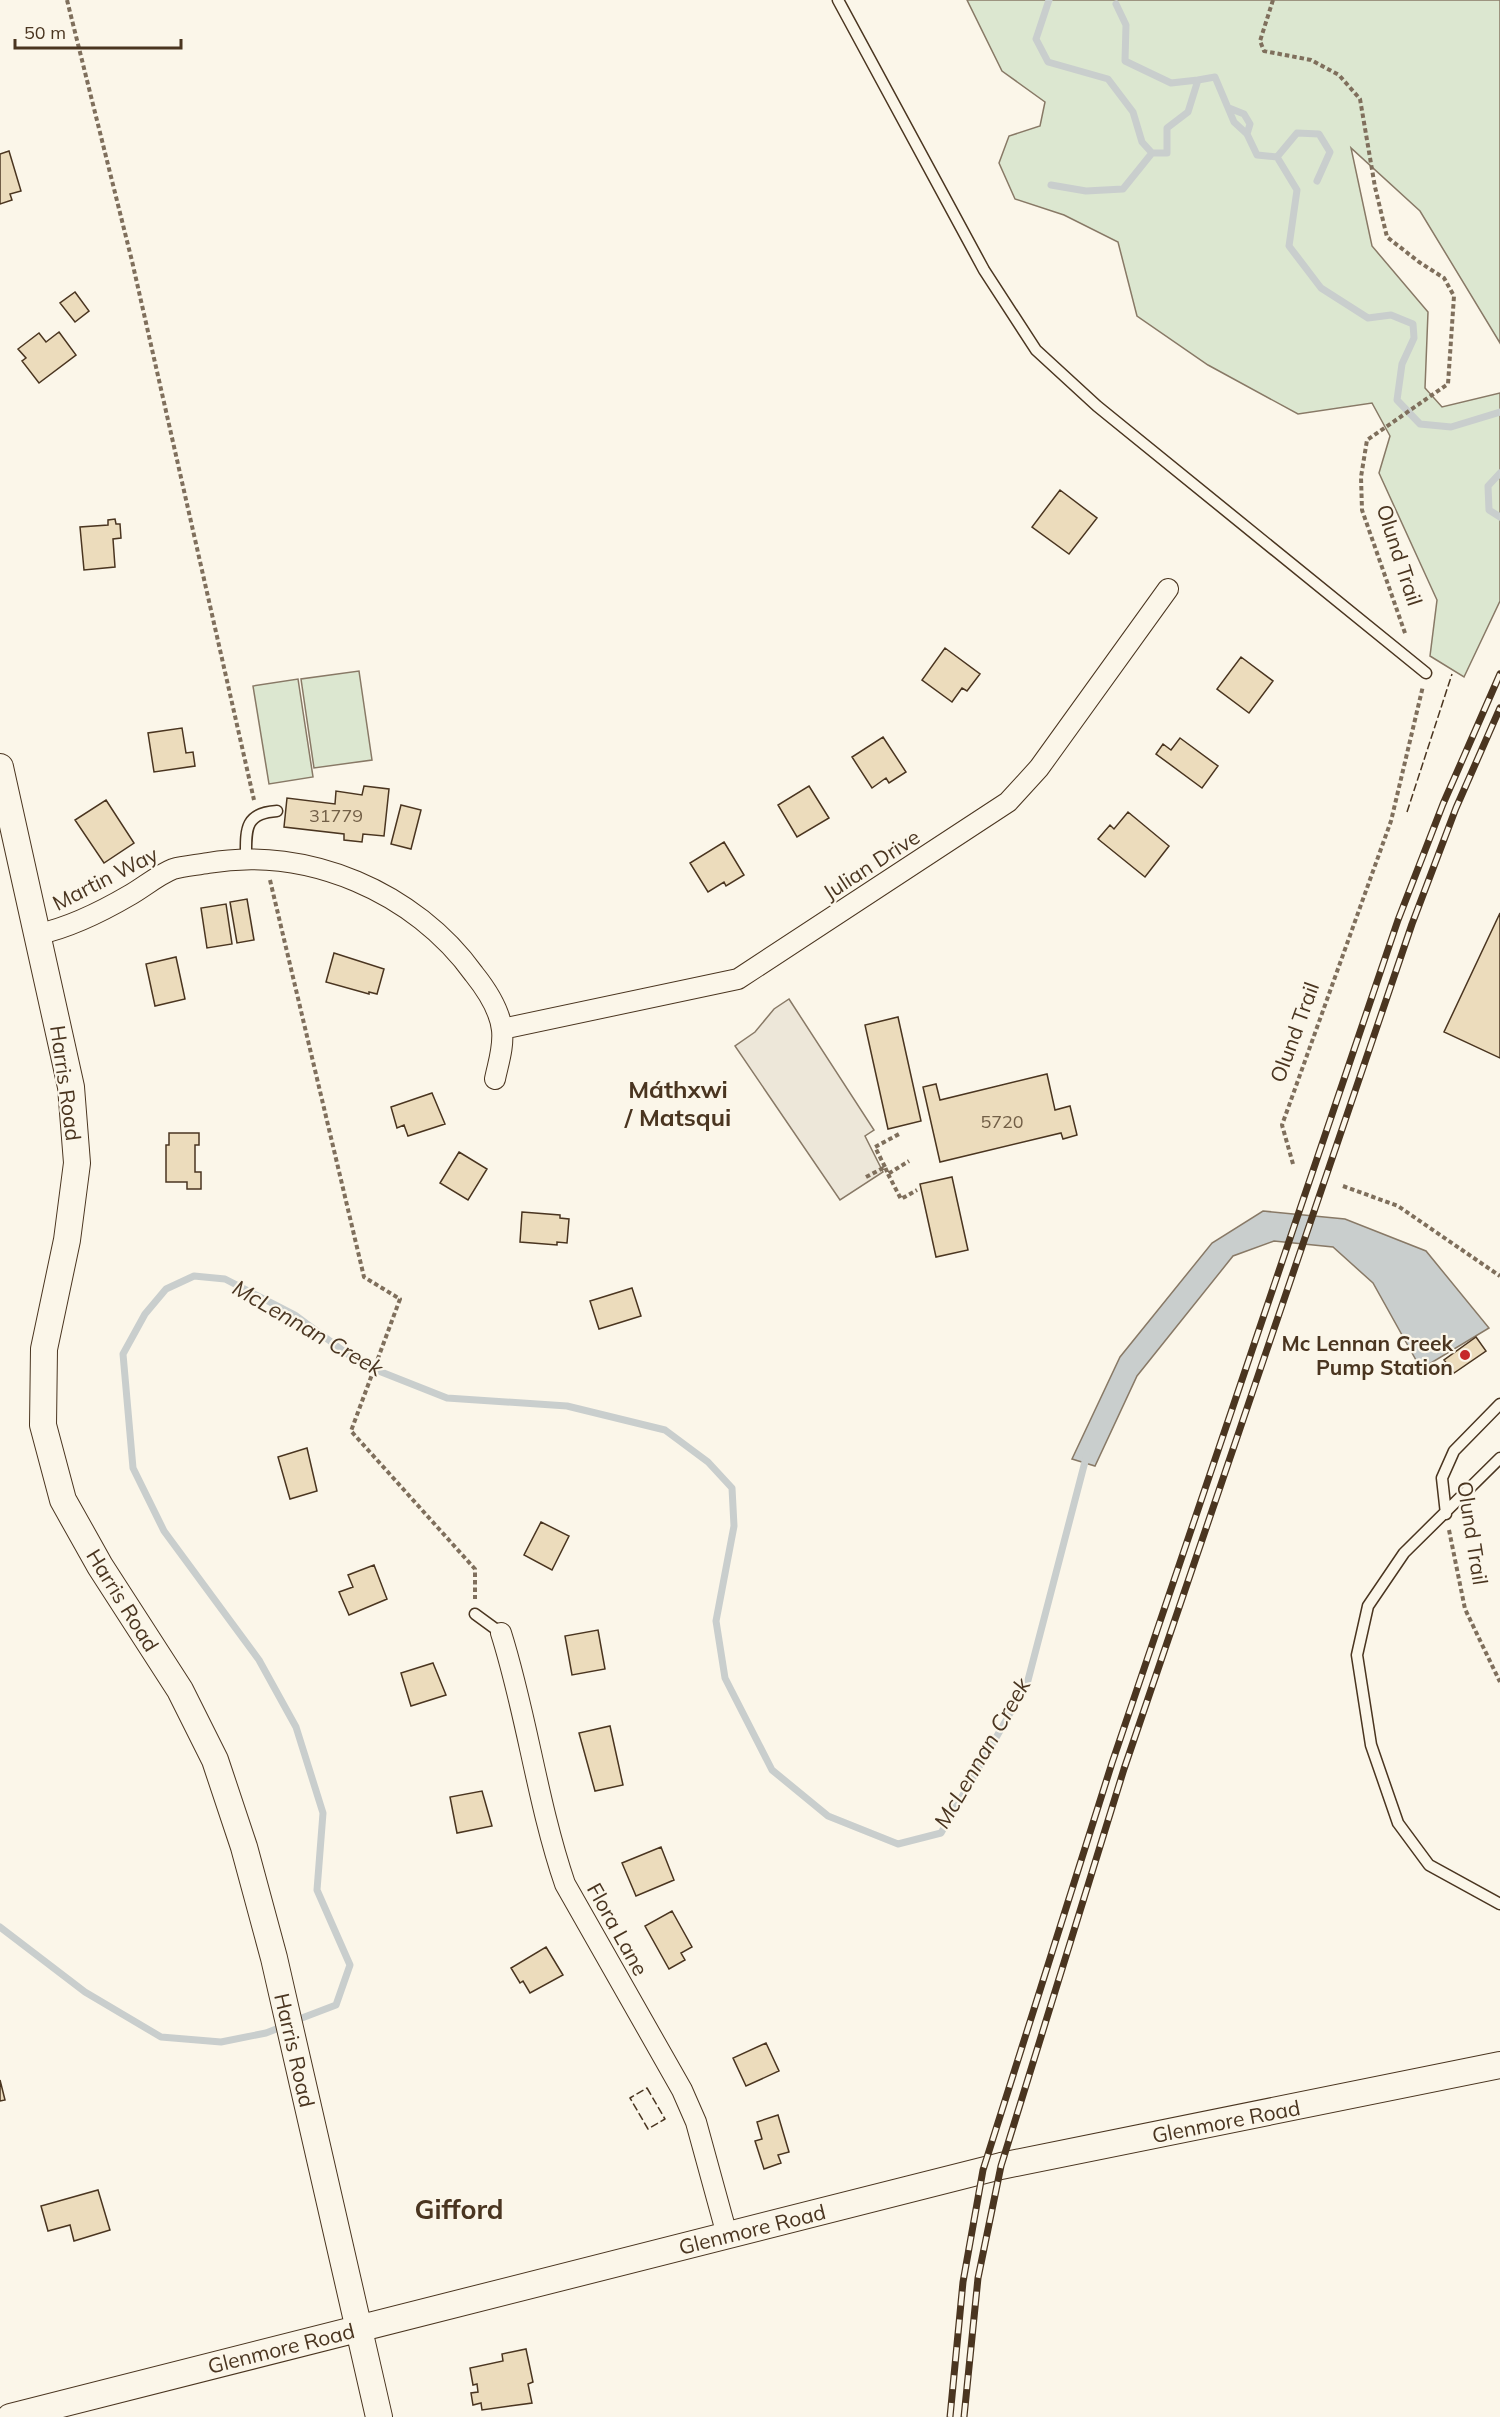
<svg xmlns="http://www.w3.org/2000/svg" width="1500" height="2417" font-family="Mulish,sans-serif">
<rect width="100%" height="100%" fill="#fbf6e9"/>
<!-- green -->
<path fill="#dce7d0" stroke="#887966" stroke-width="1.5" d="M967,0H1500V343L1420,211L1351,148L1372,246L1428,312L1425,388L1442,407L1500,393V601L1464,677L1430,656L1437,600L1379,473L1390,436L1372,403L1298,414L1208,365L1137,316L1118,242L1064,215L1015,199L999,163L1009,136L1040,126L1045,102L1002,71Z
M359,671L372,760L314,768L301,679Z
M298,679L313,777L269,784L253,686Z"/>
<!-- parking -->
<path fill="#ede7d9" stroke="#887966" stroke-width="1.5" d="M789,999L874,1130L865,1136L883,1172L840,1200L735,1046L755,1032L774,1009Z"/>
<!-- water -->
<path fill="#c9cecd" stroke="#887966" stroke-width="1.5" d="M1263,1211L1345,1219L1426,1251L1489,1328L1421,1369L1373,1283L1333,1247L1274,1241L1233,1256L1137,1376L1095,1466L1072,1459L1120,1357L1212,1243Z"/>
<g fill="none" stroke-linecap="round" stroke-linejoin="round">
<!-- stream -->
<path stroke="#c9cecd" stroke-width="7" d="M1049,0L1036,39L1048,62L1108,79L1133,112L1142,142L1152,153H1167V128L1188,112L1198,80L1215,77L1234,122L1247,134L1257,155L1277,157L1297,190L1289,246L1321,288L1368,318L1391,315L1413,324L1414,338L1402,364L1397,400L1420,424L1451,427L1500,412
M1116,4L1126,25L1125,61L1171,83L1198,80
M1229,108L1244,114L1250,124L1247,134
M1277,157L1297,133L1319,134L1330,152L1317,181
M1051,185L1086,191L1123,189L1152,153
M1500,473L1488,486L1489,510L1500,517
M0,1927L85,1992L161,2037L221,2042L266,2033L284,2026
M294,2021L336,2005L350,1965L317,1890L323,1813L296,1727L259,1660L164,1531L133,1468L123,1354L145,1314L166,1289L194,1276L225,1279L295,1315L361,1364L447,1398L567,1406L665,1430L708,1462L732,1488L734,1526L716,1621L725,1678L772,1770L828,1816L898,1844L941,1833L1027,1684L1087,1454"/>
</g>
<!-- building -->
<path fill="#ecdcbc" stroke="#4a3520" stroke-width="1.5" d="M9,151L21,191L10,194L12,200L0,204V154Z
M75,292L89,311L75,322L60,303Z
M59,332L76,355L39,383L22,361L26,358L18,349L39,333L46,342Z
M1060,490L1097,518L1069,554L1032,527Z
M115,519L116,524H120L121,538L113,539L115,567L84,570L80,527L108,525V520Z
M945,648L980,674L967,691L962,688L952,702L922,680Z
M1241,657L1273,681L1249,713L1217,689Z
M182,728L186,753L193,752L195,766L154,772L148,733Z
M883,737L906,772L889,783L886,778L872,788L852,757Z
M1180,738L1218,766L1202,788L1156,754L1163,744L1171,750Z
M364,786L389,789L384,836L363,834L362,842L344,840V834L284,827L287,798L335,804L336,791L362,795Z
M809,786L829,818L797,837L778,805Z
M106,800L134,843L104,863L75,820Z
M401,805L421,810L411,849L391,844Z
M1128,812L1169,846L1145,877L1098,839L1110,825L1114,829Z
M724,842L744,875L726,886L724,882L708,892L690,863Z
M247,899L254,940L237,943L230,902Z
M226,904L232,944L207,948L201,908Z
M1500,913V1058L1444,1032Z
M334,953L384,969L377,994L369,992V994L326,982Z
M176,957L185,999L155,1006L146,964Z
M898,1017L921,1121L888,1129L865,1025Z
M1047,1074L1055,1110L1070,1106L1077,1135L1063,1139L1061,1133L940,1162L923,1087L936,1084L940,1100Z
M432,1093L445,1124L408,1136L404,1125L397,1128L391,1107Z
M169,1133H199V1145H195V1172H201V1189H187V1182H166V1145H169Z
M459,1152L487,1169L468,1200L440,1183Z
M952,1177L968,1250L936,1257L920,1184Z
M522,1212L560,1215V1218L569,1219L567,1243L557,1242V1245L520,1242Z
M632,1288L641,1316L599,1329L590,1301Z
M1476,1337L1486,1351L1454,1373L1444,1360Z
M307,1448L317,1491L290,1499L278,1457Z
M541,1522L569,1536L552,1570L524,1555Z
M374,1565L387,1599L349,1615L339,1592L353,1587L348,1575Z
M598,1630L605,1669L572,1675L565,1636Z
M433,1663L446,1695L411,1706L401,1673Z
M610,1726L623,1785L595,1791L579,1733Z
M482,1791L492,1826L457,1833L450,1797Z
M661,1847L674,1880L636,1896L622,1863Z
M672,1911L692,1947L681,1953L685,1960L669,1969L645,1926Z
M546,1947L563,1975L530,1993L523,1981L520,1983L511,1968Z
M766,2043L779,2071L746,2086L733,2058Z
M0,2080L5,2100L0,2101Z
M778,2115L789,2152L778,2155L781,2163L764,2169L755,2141L762,2139L757,2122Z
M98,2190L110,2230L74,2241L70,2225L48,2231L41,2206Z
M526,2349L533,2382L528,2384L532,2403L482,2410L481,2403L473,2405L471,2393L478,2392L477,2384L473,2385L470,2368L503,2361L502,2354Z"/>
<g fill="none" stroke-linecap="round" stroke-linejoin="round">
<!-- service casing -->
<g stroke="#4a3520" stroke-width="13">
<path id="service" d="M838,0L984,270L1036,350L1097,406L1426,673
M246,858C246,830 244,813 277,811
M1500,1458L1404,1553L1368,1606L1357,1655L1371,1745L1398,1823L1429,1865L1500,1904
M1446,1514L1442,1478L1454,1451L1500,1404
M475,1614L501,1633"/>
</g>
<!-- minor casing -->
<g stroke="#4a3520" stroke-width="22">
<path id="minor" d="M39,934C71,927 101,912 130,895C144,887 158,875 173,869C183,866 197,865 208,863C308,846 415,892 474,974C486,989 500,1011 502,1030C504,1047 498,1064 495,1079
M502,1029L738,979L1008,802L1039,768L1168,589
M501,1633C527,1715 537,1802 565,1884L682,2090L696,2122L727,2235"/>
</g>
<!-- tertiary casing -->
<g stroke="#4a3520" stroke-width="28">
<path id="tertiary" d="M0,767L71,1087L77,1163L67,1240L44,1349L43,1425L63,1500L100,1566L180,1690L215,1760L244,1847L274,1958L379,2417
M10,2417L1001,2166L1500,2065"/>
</g>
<!-- path -->
<path stroke="#7f6f5c" stroke-width="4" stroke-dasharray="4.5 3" stroke-linecap="butt" d="M67,0L132,261L254,800
M1273,0L1260,41L1264,51L1311,60L1339,75L1360,99L1375,187L1387,237L1419,262L1444,278L1454,296L1448,384L1367,440L1361,477L1362,510L1406,636
M270,880L364,1277L400,1299L351,1431L475,1569V1599
M1293,1164L1282,1125L1391,821L1423,686
M885,1167L875,1147L901,1133
M888,1174L901,1199L917,1190
M866,1177L885,1167L888,1174L909,1161
M1343,1186L1398,1206L1500,1276
M1449,1530L1465,1609L1500,1682"/>
<!-- service -->
<use href="#service" stroke="#fbf6e9" stroke-width="10"/>
<!-- minor -->
<use href="#minor" stroke="#fbf6e9" stroke-width="20"/>
<!-- tertiary -->
<use href="#tertiary" stroke="#fbf6e9" stroke-width="26"/>
<!-- rail casing -->
<g stroke="#4a3520" stroke-width="7">
<path id="rail" d="M950,2417L963,2282L983,2170L1112,1763L1398,920L1443,804L1500,674
M964,2417L978,2278L1001,2166L1124,1769L1412,924L1456,808L1500,708"/>
</g>
<!-- rail -->
<use href="#rail" stroke="#fbf6e9" stroke-width="4.5" stroke-dasharray="14" stroke-linecap="butt"/>
<!-- fence -->
<path stroke="#4a3520" stroke-width="1.5" stroke-dasharray="8 3" stroke-linecap="butt" d="M1407,812L1452,674
M647,2088L665,2119L648,2129L630,2098Z"/>
</g>
<!-- markers -->
<circle fill="#c62828" stroke="#fbf6e9" stroke-width="2" cx="1465" cy="1355" r="6"/>
<g text-anchor="middle" dominant-baseline="central" stroke-width="4.5" stroke-linejoin="round" paint-order="stroke">
<!-- number labels -->
<g font-size="18" fill="#725f47">
<text x="336" y="815">31779</text>
<text x="1002" y="1121">5720</text>
</g>
<!-- street labels -->
<g font-size="21" fill="#4a3520" stroke="#fbf6e9">
<text transform="translate(1400 555) rotate(72)">Olund Trail</text>
<text transform="translate(871 864) rotate(-33)">Julian Drive</text>
<text transform="translate(105 878) rotate(-27)">Martin Way</text>
<text transform="translate(1294 1032) rotate(-70)">Olund Trail</text>
<text transform="translate(66 1083) rotate(82)">Harris Road</text>
<text transform="translate(1473 1533) rotate(81)">Olund Trail</text>
<text transform="translate(123 1600) rotate(58)">Harris Road</text>
<text transform="translate(618 1929) rotate(61)">Flora Lane</text>
<text transform="translate(295 2050) rotate(77)">Harris Road</text>
<text transform="translate(1226 2121) rotate(-11)">Glenmore Road</text>
<text transform="translate(752 2229) rotate(-14)">Glenmore Road</text>
<text transform="translate(281 2348) rotate(-14)">Glenmore Road</text>
</g>
<!-- poi labels -->
<g font-size="21" font-weight="bold" fill="#4a3520" stroke="#fbf6e9" text-anchor="end">
<text x="1453" y="1343">Mc Lennan Creek<tspan x="1453" dy="24">Pump Station</tspan></text>
</g>
<!-- water labels -->
<g font-size="22" font-style="italic" fill="#4a3520" stroke="#fbf6e9">
<text transform="translate(308 1328) rotate(30)">McLennan Creek</text>
<text transform="translate(982 1753) rotate(-60)">McLennan Creek</text>
</g>
<!-- quarter labels -->
<g font-size="24" font-weight="bold" fill="#4a3520" stroke="#fbf6e9">
<text x="678" y="1089">Máthxwi<tspan x="678" dy="28">/ Matsqui</tspan></text>
</g>
<!-- district labels -->
<g font-size="27" font-weight="bold" fill="#4a3520" stroke="#fbf6e9">
<text x="459" y="2209">Gifford</text>
</g>
</g>
<!-- scale -->
<path d="M15 39v9h166v-9" fill="none" stroke="#4a3520" stroke-width="3"/>
<text x="24" y="39" font-size="18" fill="#4a3520" stroke="#fbf6e9" stroke-width="4.5" paint-order="stroke">50 m</text>
</svg>
